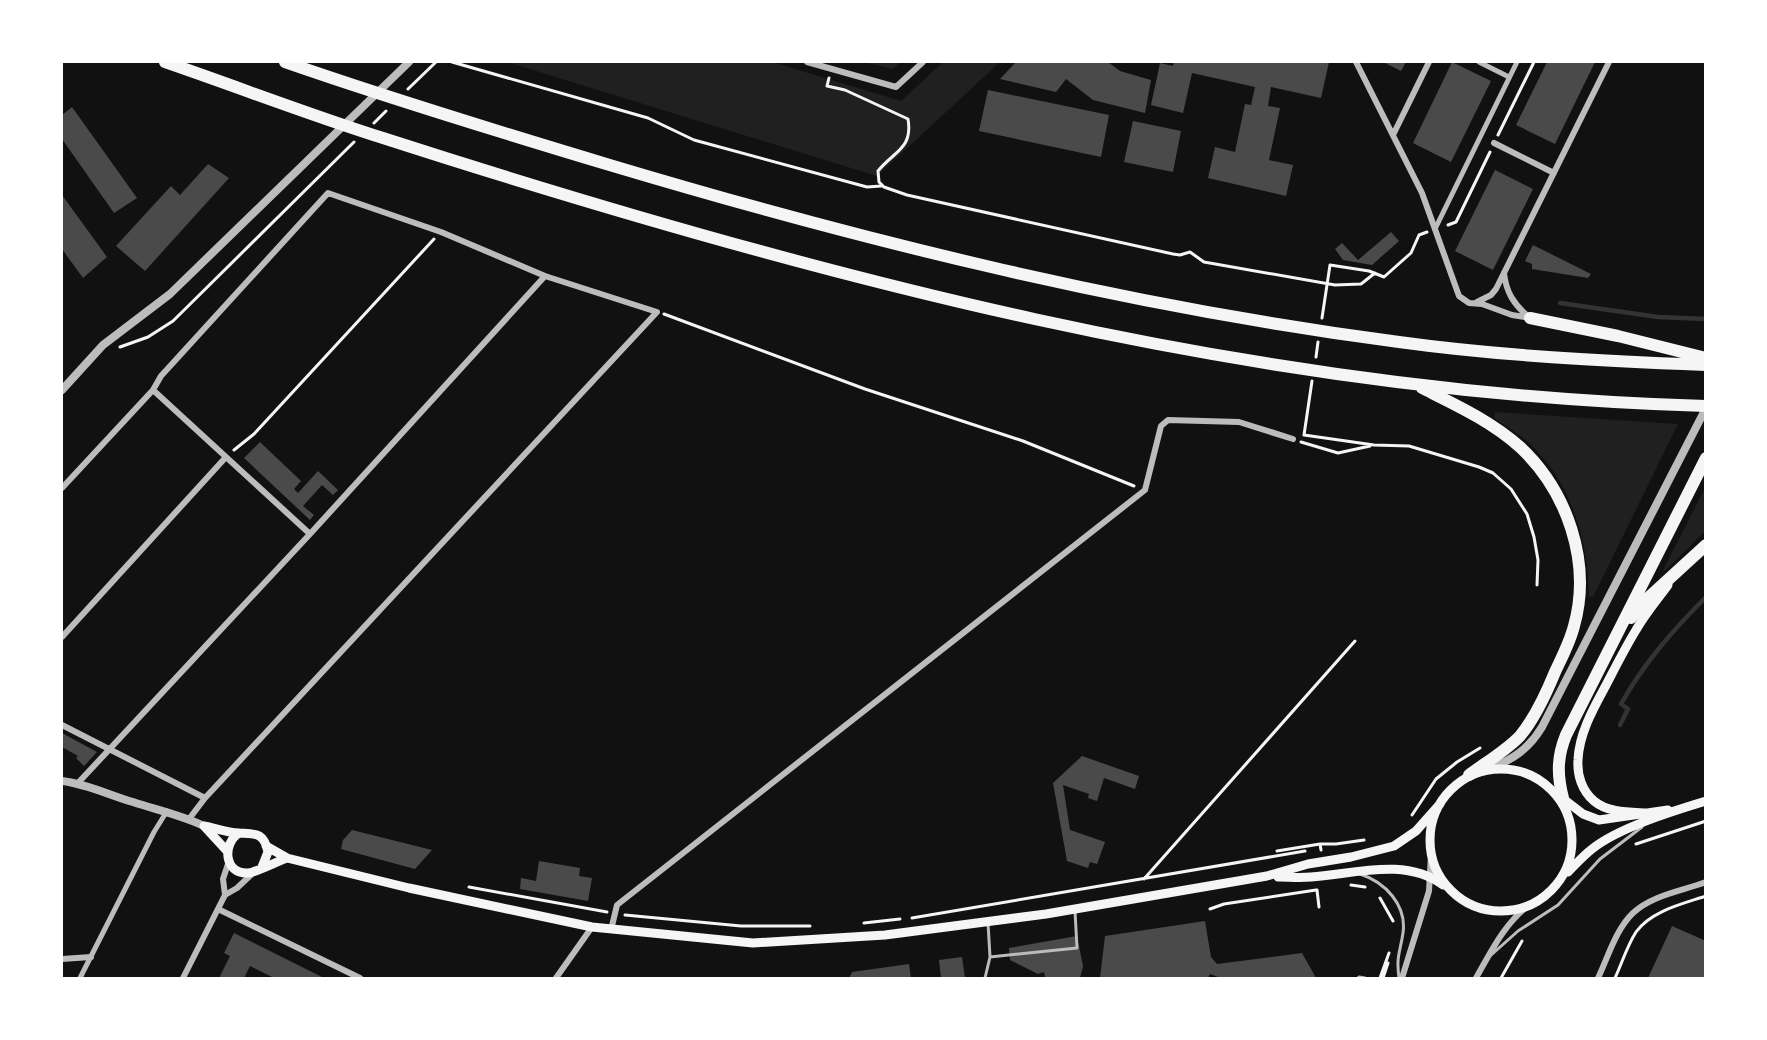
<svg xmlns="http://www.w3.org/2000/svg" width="1767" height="1040" font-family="Helvetica,sans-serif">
<rect width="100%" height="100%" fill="#111"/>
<!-- green -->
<path fill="#202020" d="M507,62H772L901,101L943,62H1000L877,176Z
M864,62H901L892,69Z
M1495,412L1678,424L1593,597L1589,596C1588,540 1571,481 1528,442C1518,433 1505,426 1494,418Z
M1705,488V531L1665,571L1663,570Z"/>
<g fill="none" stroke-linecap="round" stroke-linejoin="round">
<!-- stream -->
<path stroke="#333" stroke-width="4.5" d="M1560,303L1658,317L1706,319
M1620,725L1628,709L1621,704C1644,663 1673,630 1706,597"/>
</g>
<!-- building -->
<path fill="#4a4a4a" d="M1016,62H1108L1120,71L1151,80L1145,113L1093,100L1066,79L1056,92L1000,79Z
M1174,62H1329L1321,98L1271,87L1268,106L1280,108L1269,160L1293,165L1286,196L1208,178L1215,147L1235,152L1245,104L1251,105L1255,87L1192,73L1183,113L1151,105L1160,63L1173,66Z
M1383,62H1406L1401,71Z
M1452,62L1491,81L1451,162L1413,143Z
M1547,62H1595L1555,144L1516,125Z
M988,90L1109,115L1101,157L979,131Z
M72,107L137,198L114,213L62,139V115Z
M1133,121L1181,131L1173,172L1124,162Z
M208,164L229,178L145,271L116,246L171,186L180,195Z
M1495,170L1533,189L1493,270L1455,251Z
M62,195L107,257L83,278L62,249Z
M1391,232L1399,241L1372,265L1343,260L1335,249L1342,243L1358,260Z
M1533,245L1591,274L1588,278L1532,269V264L1525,261Z
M260,442L301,481L294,489L298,493L318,471L338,490L333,495L322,485L303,506L314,515L310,520L244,458Z
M62,733L97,752L84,766L76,758L78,756L62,747Z
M1082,756L1139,776L1135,789L1104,778L1097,801L1088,798L1089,794L1063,785L1070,830L1105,842L1097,864L1090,862L1088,868L1067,861L1053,783Z
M352,830L432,850L415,869L341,849L343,840Z
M539,861L580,868L579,876L592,878L588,901L520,889L521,878L536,881Z
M1205,921L1211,957L1217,964L1302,953L1316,978H1221L1210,974L1208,978H1100L1105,936Z
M1672,926L1706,941V978H1648Z
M234,933L324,978H274L250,966L244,978H219L230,956L224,953Z
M1077,936L1083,966L1080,978H1049L1045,977L1044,972L1038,974L1010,960L1009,948Z
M962,957L965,978H941L939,960Z
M909,964L911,978H849L852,972Z"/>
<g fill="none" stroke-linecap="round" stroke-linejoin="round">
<!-- path -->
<path stroke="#f5f5f5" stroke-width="3" d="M452,62L648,118L694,140L867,187L881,186
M829,78L827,86L845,90L908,119C913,149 894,151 878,171L879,182L884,187L907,195L1173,254L1180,255L1190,252L1204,262L1335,285L1361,284L1375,273
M408,89L436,62
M374,123L386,111
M1498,135L1534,62
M1448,225L1456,222L1490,152
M664,314L865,389L1023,441L1134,486
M1322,318L1330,265L1369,271L1384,277L1411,253L1419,235L1427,232
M120,347L148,337L173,321L354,142
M1316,357L1318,342
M1312,381L1304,435L1374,445L1409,446L1479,467L1493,473L1511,489L1527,514L1534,537L1538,560L1537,585
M1301,442L1338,453L1370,446
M234,450L254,434L434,239
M1412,815L1436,779L1457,762L1480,748
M1320,844H1336L1364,840
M1636,844L1706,821
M1277,851L1320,844L1321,850
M1144,879L1355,641
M1351,885L1365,887
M469,887L607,912
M1317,890L1319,907
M1380,898L1393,921
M1210,909L1224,904L1316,890
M625,915L741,926H810
M912,918L1305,851
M864,923L900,919
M1380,978L1389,953
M1383,978L1388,963
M1501,978L1522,941
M1615,978C1622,963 1627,946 1636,932C1651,911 1682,904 1706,896"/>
<!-- service -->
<path stroke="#bcbcbc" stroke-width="3" d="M1360,874C1385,882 1407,905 1403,933C1400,953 1396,956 1399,978
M988,923L990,957L1077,948L1075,911
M1490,956L1518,931L1558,905L1600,859L1642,827
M985,978L990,957
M1358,978L1359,977L1365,978"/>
<!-- pedestrian -->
<path stroke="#bcbcbc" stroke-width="5" d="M1479,62L1509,77
M1435,229L1517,62
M80,978L154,832L167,811"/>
<!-- minor -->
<path stroke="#bcbcbc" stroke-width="6" d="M807,62L896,87L923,62
M1356,62L1422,193L1459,296L1469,303L1482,304L1512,315L1530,318
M1393,135L1429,62
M1494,143L1554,173
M1504,273C1506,292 1514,305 1529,317
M1477,302L1491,295L1496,289L1609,62
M153,390L310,534
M62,488L153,390L161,376L328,193L441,232L545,276L657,312L205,798L189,819
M62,637L226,457
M62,725L205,798
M78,783L310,534L545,276
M225,895L237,888L253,873
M218,909L360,978
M611,930L617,905L1145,490L1161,426L1168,420L1239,422L1293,439
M62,959L91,957
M183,978L225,895L223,879L229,861
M556,978L592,927
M1402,978L1429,891L1431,855
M1476,978C1491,952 1504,924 1529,905
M1598,978C1608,957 1616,929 1633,913C1652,895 1682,891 1706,882"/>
<!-- tertiary -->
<path stroke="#bcbcbc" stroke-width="8" d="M62,390L103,345L170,294L409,62
M1490,769C1513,759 1529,749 1542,727L1706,408
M62,781C87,784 109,795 133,802C157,810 181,815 204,826"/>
<!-- secondary -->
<path stroke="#f5f5f5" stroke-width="9" d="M1430 840a71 71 0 1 1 142 0a71 71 0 1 1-142 0Z
M1561,797L1583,814L1599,820L1668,810
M1648,813C1630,812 1608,813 1594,801C1582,791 1577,775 1578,760C1579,734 1593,709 1605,687C1615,668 1625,648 1636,630C1645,614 1657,600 1668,585
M204,826C215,828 228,833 239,833C255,834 264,832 268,852L262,867
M204,826L227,851
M239,833C222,844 224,874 248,873C254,873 278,861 287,858
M266,846L287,858L409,888L592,927L753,943L885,935L1046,914L1267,876L1308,864L1351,857L1394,846L1416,831L1440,804
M1568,872C1576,864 1583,856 1592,849C1618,828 1673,811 1706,801
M1278,877C1289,877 1300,878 1311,877C1354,874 1405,857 1443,885"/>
<!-- motorway -->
<path stroke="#f5f5f5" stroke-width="12" d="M165,62C238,87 310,115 383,138C811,276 1254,394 1706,406
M285,62C394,100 503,133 613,166C871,243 1132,307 1399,342C1501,356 1603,361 1706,365
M1530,318L1618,336L1706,358
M1422,388C1456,405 1491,421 1520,447C1567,491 1592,562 1574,626C1570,642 1562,657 1555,672C1546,694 1535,718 1520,736C1507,750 1485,763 1469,775
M1631,618L1647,599L1706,545
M1563,798C1557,775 1557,757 1566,735L1706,458"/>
</g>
<!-- border -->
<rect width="1767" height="1040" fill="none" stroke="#ffffff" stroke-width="126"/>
</svg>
